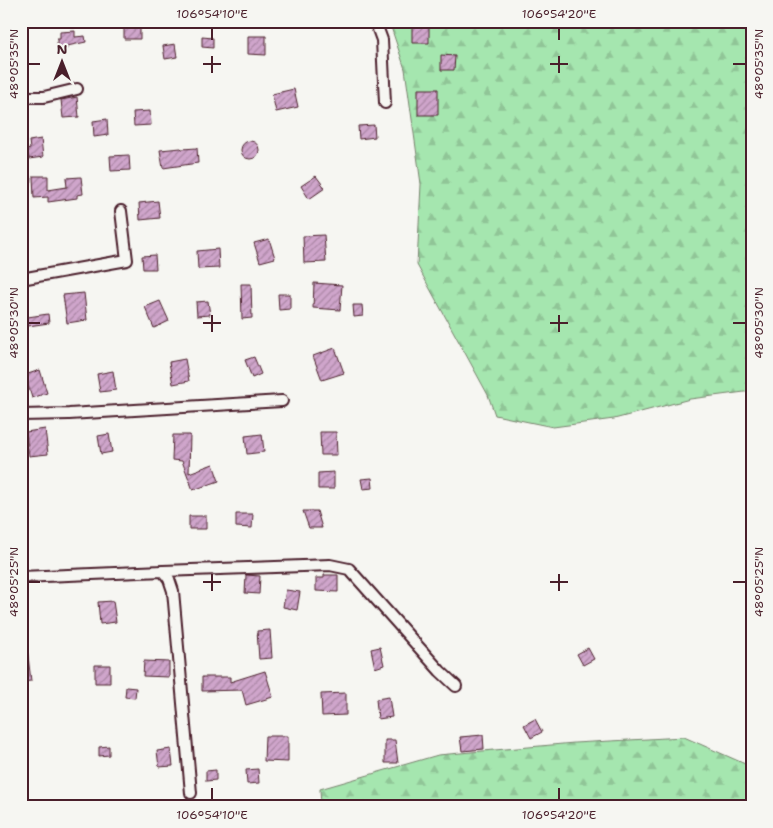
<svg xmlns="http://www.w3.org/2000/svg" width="773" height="828" font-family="'Shantell Sans',sans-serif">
<defs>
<pattern id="forest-firs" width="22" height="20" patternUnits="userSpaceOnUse" patternTransform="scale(1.25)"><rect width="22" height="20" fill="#a5e6af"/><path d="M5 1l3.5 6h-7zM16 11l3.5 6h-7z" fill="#90c597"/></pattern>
<pattern id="building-hatch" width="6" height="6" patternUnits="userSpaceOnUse" patternTransform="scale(1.25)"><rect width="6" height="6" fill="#cfa5cb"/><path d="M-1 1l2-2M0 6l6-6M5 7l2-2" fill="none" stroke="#aa86a5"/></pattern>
</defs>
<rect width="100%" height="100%" fill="#f6f6f2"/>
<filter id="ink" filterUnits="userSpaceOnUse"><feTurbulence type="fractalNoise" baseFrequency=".02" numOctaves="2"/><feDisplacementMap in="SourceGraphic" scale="10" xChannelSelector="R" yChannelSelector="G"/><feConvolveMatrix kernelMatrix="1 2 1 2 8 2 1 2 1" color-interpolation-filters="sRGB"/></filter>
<g filter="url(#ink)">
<!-- forest -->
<path fill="url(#forest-firs)" stroke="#78826d" d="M389,21H752V391L690,399L614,419L553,427L495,415L488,395L417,265L421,184L405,69Z
M684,737L752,767V807H321L320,789L438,755L574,743Z"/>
<!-- building -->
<path fill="url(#building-hatch)" stroke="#4a1f2b" d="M124,21H140V39H124Z
M412,21H429V43H412Z
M75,31V37L85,36L86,42L67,46V49L57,50V39H60V32Z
M248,36H266V55L248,54Z
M202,37L213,38V48L202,47Z
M175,44L177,57L165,59L163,46Z
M441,55L455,56L454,70H441Z
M294,89L298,107L276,112L272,94Z
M418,89H438V115H418Z
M77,97L79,117L63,118L61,100Z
M150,111L151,125L134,126L133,112Z
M107,119L108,135L94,137L93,121Z
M374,125L375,137L359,139L358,126Z
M41,139L43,157L29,159L27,150L30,149L29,141Z
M241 150a9 9 0 1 1 18 0a9 9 0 1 1-18 0Z
M181,148L182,149L197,148L198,163L163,168L160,150Z
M129,155L130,170L111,171L110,156Z
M33,176H48V190L67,187L66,178L81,177L83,194L77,195V198L48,202V197L34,198Z
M316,176L325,188L309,199L301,186Z
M158,201L160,218L140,220L139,203Z
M324,235L326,262L304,263L303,236Z
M269,239L275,258L260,262L254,243Z
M218,249L219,268L198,269L197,251Z
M155,255L156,269H143L142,256Z
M314,283L342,285L340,310L313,308Z
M241,284H251L252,318L242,319Z
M84,293L87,320L67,323L63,295Z
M278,294H290V309L279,310Z
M160,301L169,321L154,328L145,307Z
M208,301L210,315L197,316L196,302Z
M353,305H362L363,316L354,317Z
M48,314L49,323L21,327V318Z
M335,348L344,373L322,380L313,356Z
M254,357L261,374L252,378L245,360Z
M185,359L189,381L173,384L169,362Z
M40,370L47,393L32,398L25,375Z
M113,371L116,390L100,392L97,374Z
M45,429L48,454L29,456L26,432Z
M320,432H336L337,455H321Z
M109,434L112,452L101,454L98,436Z
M262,434L264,452L247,454L245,436Z
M173,435H190L189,473L213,464L219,481L193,490L182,461L172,460Z
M334,472V489H318V473Z
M372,478L373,488L363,489L361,479Z
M303,511H317L322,528H309Z
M236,514H253L252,528L236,527Z
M189,516H206V529H189Z
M246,575L260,576L259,594L245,593Z
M324,575H338V592L316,591V578H324Z
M286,590L300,592L297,610L283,607Z
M113,601L116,622L100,624L98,602Z
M270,630L272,658L259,659L257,631Z
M380,647L384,665L375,668L371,649Z
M27,648L31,681L21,682V649Z
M588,648L594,659L583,665L577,654Z
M144,661L169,662V677L143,676Z
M95,665H110V683H95Z
M265,671L273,697L246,705L242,690L202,691V677H230V682Z
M126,687L136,688L135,698L125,697Z
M346,693V715L322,716L321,694Z
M389,697L392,717L378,719L376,699Z
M535,719L542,732L531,738L524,725Z
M483,735L484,749L462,751L460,737Z
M265,736H288V762L264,761Z
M385,740H395L398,763H385Z
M109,746V755L99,756V747Z
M171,749L173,766L159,767L157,751Z
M258,769L259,783L247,784L246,770Z
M216,770V780L206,781V771Z"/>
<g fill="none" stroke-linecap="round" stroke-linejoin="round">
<!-- street casing -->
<g stroke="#4a1f2b" stroke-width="14">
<path id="street" d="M375,21L382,40L385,103
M21,97H44L77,89
M21,279L127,260L121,211
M21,415L69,414L282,401
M163,571L330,565L349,569L440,671L456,686
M21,577L163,571L169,579L173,591L191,793"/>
</g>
<!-- street -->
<use href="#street" stroke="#f6f6f2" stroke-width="10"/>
</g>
</g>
<!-- ticks -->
<path fill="none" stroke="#4a1f2b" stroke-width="2" d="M212,28V40M559,28V40M212,56V73M559,56V73M28,64H40M203,64H221M550,64H568M733,64H746M212,315V332M559,315V332M28,323H40M203,323H221M550,323H568M733,323H746M212,574V591M559,574V591M28,582H40M203,582H221M550,582H568M733,582H746M212,788V800M559,788V800"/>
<!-- margin -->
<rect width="773" height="828" fill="none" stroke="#f6f6f2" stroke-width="55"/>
<!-- north arrow -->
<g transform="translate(62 62)" stroke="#f6f6f2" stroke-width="4" paint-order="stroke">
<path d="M0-4L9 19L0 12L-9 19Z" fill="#4a1f2b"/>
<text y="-8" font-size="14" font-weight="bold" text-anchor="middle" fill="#4a1f2b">N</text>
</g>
<rect x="28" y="28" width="718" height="772" fill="none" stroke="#4a1f2b" stroke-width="2"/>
<g font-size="12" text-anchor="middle" fill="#4a1f2b">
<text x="212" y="18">106°54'10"E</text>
<text x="559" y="18">106°54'20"E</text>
<text transform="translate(14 64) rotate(-90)" y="4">48°05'35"N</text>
<text transform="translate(759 64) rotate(-90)" y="4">48°05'35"N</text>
<text transform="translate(14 323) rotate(-90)" y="4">48°05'30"N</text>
<text transform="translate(759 323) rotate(-90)" y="4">48°05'30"N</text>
<text transform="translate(14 582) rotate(-90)" y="4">48°05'25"N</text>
<text transform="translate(759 582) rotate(-90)" y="4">48°05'25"N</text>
<text x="212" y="819">106°54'10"E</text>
<text x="559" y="819">106°54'20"E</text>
</g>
</svg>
